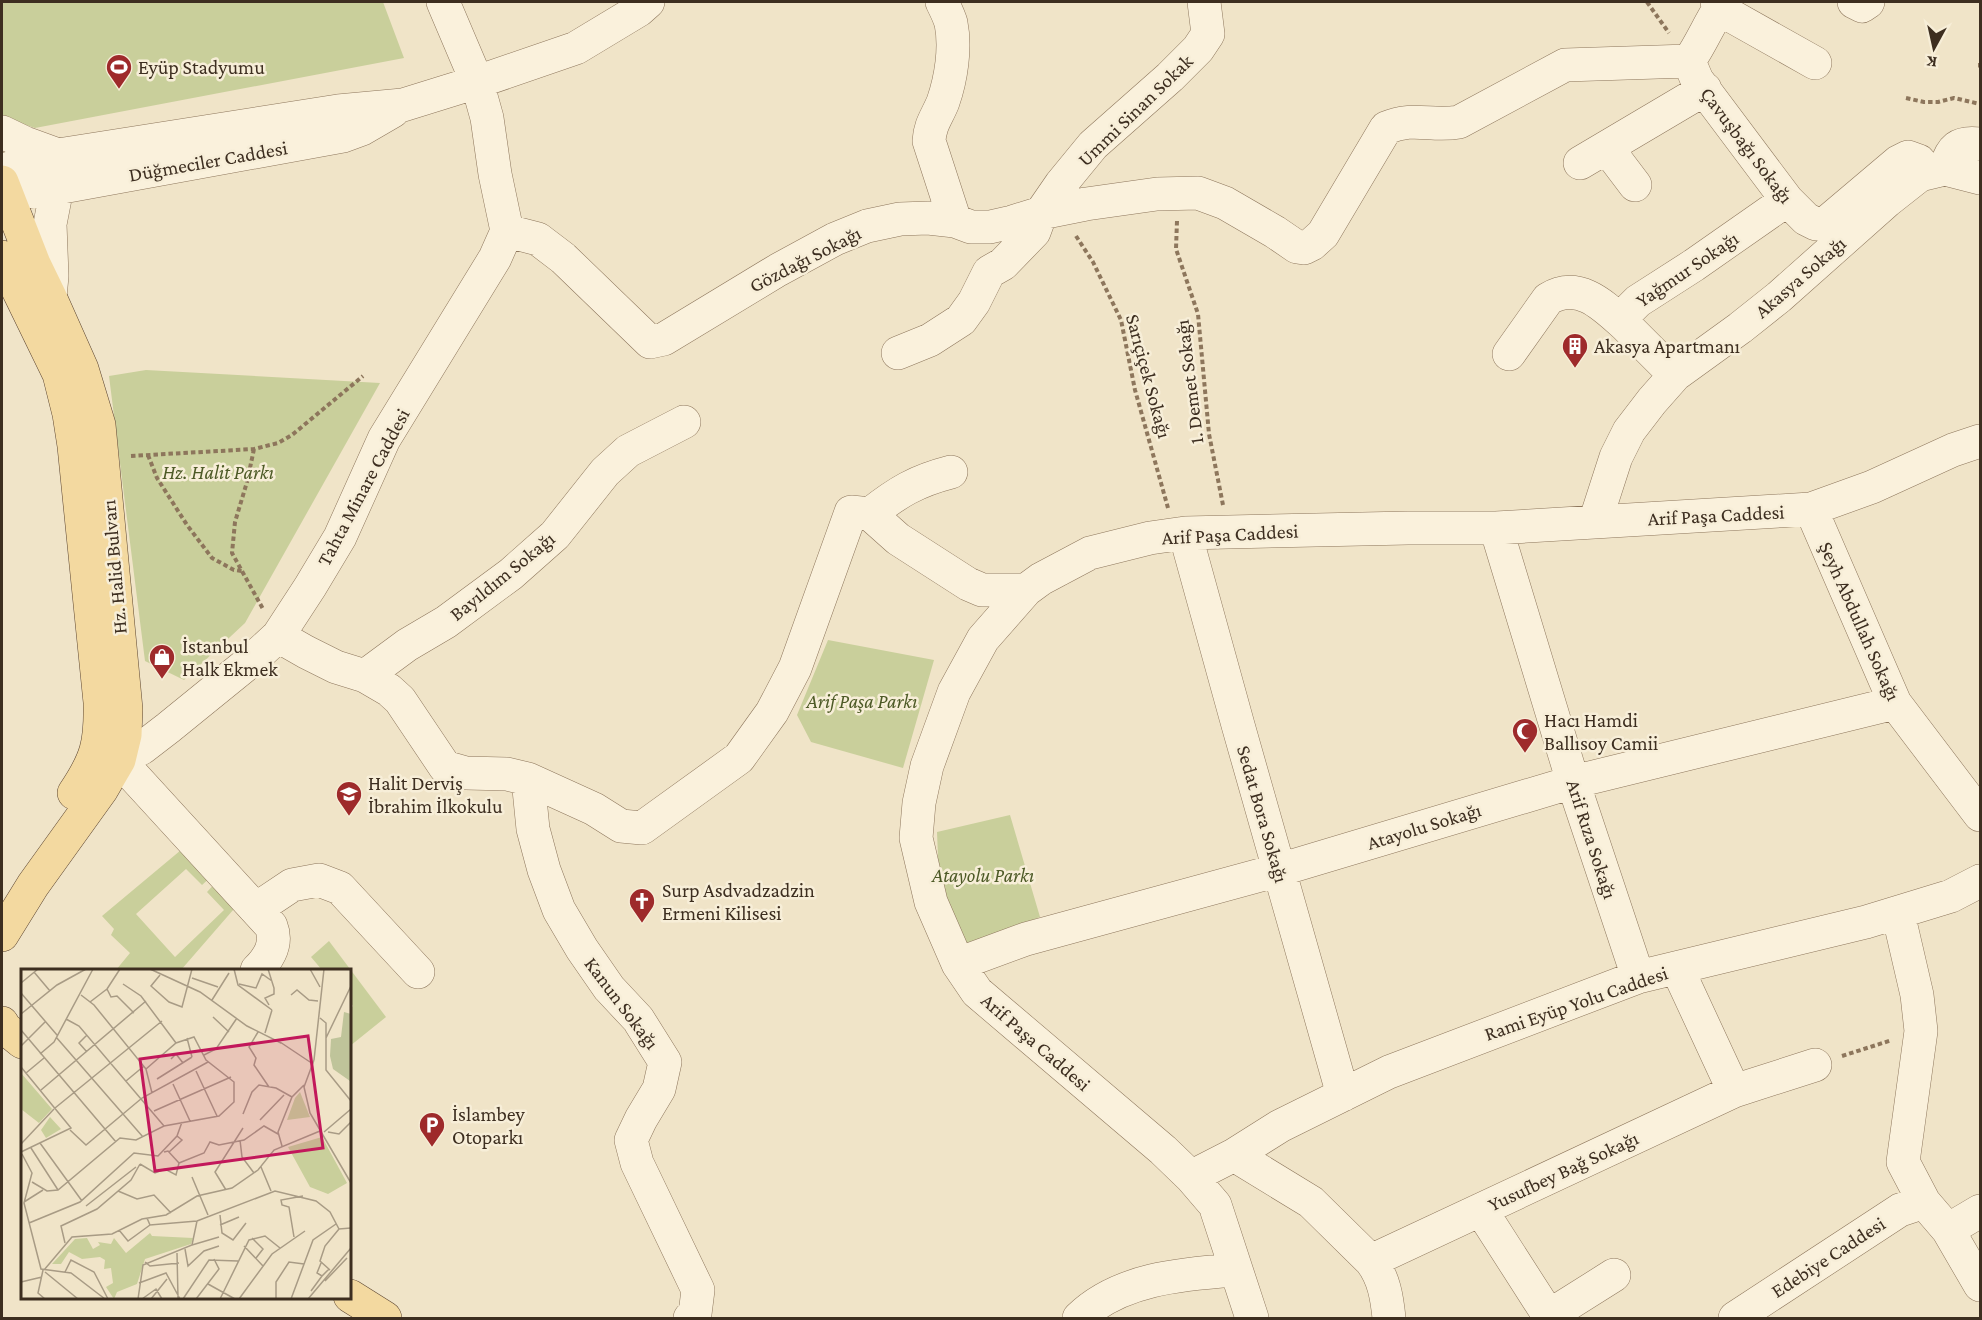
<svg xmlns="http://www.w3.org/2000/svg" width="1982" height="1320" font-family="'Crimson Pro',serif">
<rect width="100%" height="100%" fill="#f0e4c8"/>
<!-- green -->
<path fill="#c9cf9b" d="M2,2H383L404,58L35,128L2,117Z
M146,370L380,383L245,623L184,680L145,661L109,376Z
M828,640L934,660L903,768L811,742L797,715Z
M1010,815L1040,917L965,946L939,881L937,832Z
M187,845L213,875L202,885L186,869L136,914L175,957L224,910L207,892L218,880L240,902L181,970H116L130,953L111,935L114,929L102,916Z
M329,941L386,1017L350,1046V1009L353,1006L350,1002V970H322L311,957Z"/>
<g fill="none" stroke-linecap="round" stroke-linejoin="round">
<!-- minor casing -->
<g stroke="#8d765c" stroke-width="34">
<path id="minor" d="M942,2C945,8 949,16 951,23C956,48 951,79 943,102C937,117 930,124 929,141L955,221
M1854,2L1862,6L1868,2
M1719,9L1815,63
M1689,61L1697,80L1787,200L1806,219L1816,224L1827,222L1898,162L1908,157L1919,161L1927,173
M1689,61C1701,44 1708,26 1719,9L1717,2
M2,132L25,143L58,155
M1607,148L1635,185
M1580,163L1705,89
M1945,169C1951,148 1958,141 1980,144
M2,170L58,155L338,111L403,105L477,82L576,48L639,10L648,2
M7,194L57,188L343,136L362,129L393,111
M507,231L538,239L563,258L650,342L664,339L778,270L835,239L867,226L900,219L928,218L955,221L971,227H990L1012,222L1041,213L1086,204L1157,194L1198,193L1225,203L1275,232L1297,247L1304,248L1312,244L1323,234L1386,128C1414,116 1431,127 1459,122L1565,65L1689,61
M50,297L52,276L50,224L57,188
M898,353L930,340L961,320L974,302L989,272L1003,264L1034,232L1041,213L1061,184L1093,145L1170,77L1198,49L1208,34L1204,2
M1509,354L1548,299C1579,280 1604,306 1626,326
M1675,375L1626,326L1625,314L1638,301L1694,265L1787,200
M1811,509L1895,703L1980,815
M870,514L898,539L968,584L982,590H1026
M870,514C898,492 916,481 951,472
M1595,522L1616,457L1629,431L1652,401L1675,375L1740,328L1779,297L1887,201L1920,175L1945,169L1980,178
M1496,528L1573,782L1638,977
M1185,533L1238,725L1343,1095
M278,636L306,652L336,667L365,676L389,690L400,700L445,767L466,773L507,774L528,779L594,809L621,826L642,828L739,758L772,712L795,668L851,512L870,514
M365,676L407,645L446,622L511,574L555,535L605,472L628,451L684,422
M528,779L533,829L544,870L559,910L582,949L609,988L638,1019L665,1062L659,1089L641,1119L631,1140L637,1163L698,1290L695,1314L690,1318
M256,909L292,885L319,880L340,888L418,972
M1898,913L1917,995L1921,1031L1903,1162L1924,1202L1948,1230L1980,1285
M958,964L1026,939L1279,870L1573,782L1895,703
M1677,968L1734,1091
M257,970C269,958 278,944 271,926L119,760L142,748L168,728L253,659L278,636L310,587L340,537L384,439L495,258L507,231L495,174L487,118L477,82L443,2
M1234,1155L1311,1202L1371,1261C1384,1278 1387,1298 1389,1318
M1191,1177L1234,1155L1280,1126L1389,1072L1638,977L1866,922L1951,896L1980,881
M1481,1210L1549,1316L1614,1275
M1948,1230L1980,1211
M1371,1261L1734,1091L1815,1065
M1079,1318C1119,1279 1181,1274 1235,1270
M1252,1318L1215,1205L1191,1177L1163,1150L977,992L958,964L931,902L916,838L919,803L927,766L954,692L983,639L1026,590L1041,579L1090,553L1150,538L1185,533L1408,528H1496L1811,509L1872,487L1953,450L1980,441
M1735,1318L1900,1210L1924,1202"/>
</g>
<!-- major casing -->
<g stroke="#5b4430" stroke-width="34">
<path id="major" d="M2,182L34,264L50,297L82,369L99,425L126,709L125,735L119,760L102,789L33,885L2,935
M2,257L59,374L69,414L74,446L100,702C101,743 97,759 74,793
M2,1023L5,1028L22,1042
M350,1296L385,1318"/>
</g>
<!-- path -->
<path stroke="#8d765c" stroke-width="4" stroke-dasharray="4.5 3" stroke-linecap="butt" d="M1647,2L1669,33
M1980,63V68
M1906,98L1924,102H1938L1954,98L1980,104
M1177,221L1176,249L1198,314L1209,434L1223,505
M1076,236L1093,262L1121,320L1135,390L1168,508
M254,449L247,482L235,522L232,553L263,609
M148,455L157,478L187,525L212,558L234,570L242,571
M131,456L254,449L278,443L292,435L363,376
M1842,1056L1892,1040"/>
<!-- minor -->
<use href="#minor" stroke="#faf1dc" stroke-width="33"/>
<!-- major -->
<use href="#major" stroke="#f3d9a0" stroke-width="33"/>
</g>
<!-- icons -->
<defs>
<g id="stadium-pin" transform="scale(1.35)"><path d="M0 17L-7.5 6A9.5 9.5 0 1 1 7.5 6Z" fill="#9e2a2b" stroke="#f7eed8"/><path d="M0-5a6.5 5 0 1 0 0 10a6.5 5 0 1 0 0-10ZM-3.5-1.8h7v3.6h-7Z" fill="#fff"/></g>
<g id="building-pin" transform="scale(1.35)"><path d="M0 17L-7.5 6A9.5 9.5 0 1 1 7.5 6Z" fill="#9e2a2b" stroke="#f7eed8"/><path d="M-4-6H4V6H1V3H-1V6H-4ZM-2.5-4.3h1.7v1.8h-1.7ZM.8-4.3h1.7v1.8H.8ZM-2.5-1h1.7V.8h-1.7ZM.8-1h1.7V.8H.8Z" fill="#fff"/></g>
<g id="shop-pin" transform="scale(1.35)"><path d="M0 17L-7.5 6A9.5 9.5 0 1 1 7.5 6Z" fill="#9e2a2b" stroke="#f7eed8"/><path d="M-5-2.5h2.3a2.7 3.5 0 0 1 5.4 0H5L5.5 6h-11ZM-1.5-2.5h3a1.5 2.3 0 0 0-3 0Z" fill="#fff"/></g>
<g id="mosque-pin" transform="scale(1.35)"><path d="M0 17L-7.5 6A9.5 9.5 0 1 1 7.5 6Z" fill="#9e2a2b" stroke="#f7eed8"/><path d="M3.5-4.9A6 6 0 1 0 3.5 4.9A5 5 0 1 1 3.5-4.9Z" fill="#fff"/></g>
<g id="school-pin" transform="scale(1.35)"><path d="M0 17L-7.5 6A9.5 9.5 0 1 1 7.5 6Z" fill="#9e2a2b" stroke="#f7eed8"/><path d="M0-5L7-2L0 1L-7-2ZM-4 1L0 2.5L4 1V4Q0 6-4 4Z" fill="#fff"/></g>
<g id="church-pin" transform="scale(1.35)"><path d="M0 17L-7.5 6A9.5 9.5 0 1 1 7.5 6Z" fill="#9e2a2b" stroke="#f7eed8"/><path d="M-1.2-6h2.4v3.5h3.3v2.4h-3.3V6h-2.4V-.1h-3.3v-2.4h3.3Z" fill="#fff"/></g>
<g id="parking-pin" transform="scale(1.35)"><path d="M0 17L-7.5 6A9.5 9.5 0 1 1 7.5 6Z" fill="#9e2a2b" stroke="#f7eed8"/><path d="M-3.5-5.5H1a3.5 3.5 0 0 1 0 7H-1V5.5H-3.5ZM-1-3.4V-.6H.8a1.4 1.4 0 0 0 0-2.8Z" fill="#fff"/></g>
</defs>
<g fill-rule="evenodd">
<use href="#stadium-pin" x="119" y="67"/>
<use href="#building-pin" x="1575" y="346"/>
<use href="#shop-pin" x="162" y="657"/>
<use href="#mosque-pin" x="1525" y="731"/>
<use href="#school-pin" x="349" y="794"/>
<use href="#church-pin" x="642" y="901"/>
<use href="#parking-pin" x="432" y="1125"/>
</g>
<g text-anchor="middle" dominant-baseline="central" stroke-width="5" stroke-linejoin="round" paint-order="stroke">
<!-- poi labels -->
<g font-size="20" fill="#3d2e20" stroke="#f7eed8" text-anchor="start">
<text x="138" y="67">Eyüp Stadyumu</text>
<text x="1594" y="346">Akasya Apartmanı</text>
<text x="182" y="646">İstanbul<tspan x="182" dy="23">Halk Ekmek</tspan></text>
<text x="1544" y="720">Hacı Hamdi<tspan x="1544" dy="23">Ballısoy Camii</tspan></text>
<text x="368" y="783">Halit Derviş<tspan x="368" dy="23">İbrahim İlkokulu</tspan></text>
<text x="662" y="890">Surp Asdvadzadzin<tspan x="662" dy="23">Ermeni Kilisesi</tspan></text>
<text x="452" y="1114">İslambey<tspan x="452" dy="23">Otoparkı</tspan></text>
</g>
<!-- street labels -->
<g font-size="20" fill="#3d2e20" stroke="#f7eed8">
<text transform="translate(1135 110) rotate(-44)">Ummi Sinan Sokak</text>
<text transform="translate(1747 145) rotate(53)">Çavuşbağı Sokağı</text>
<text transform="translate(208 161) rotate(-10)">Düğmeciler Caddesi</text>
<text transform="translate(805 259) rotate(-27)">Gözdağı Sokağı</text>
<text transform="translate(1687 269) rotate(-34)">Yağmur Sokağı</text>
<text transform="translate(1800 277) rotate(-41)">Akasya Sokağı</text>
<text transform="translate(1149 376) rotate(75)">Sarıçiçek Sokağı</text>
<text transform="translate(1189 382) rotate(-97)">1. Demet Sokağı</text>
<text transform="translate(363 487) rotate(-62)">Tahta Minare Caddesi</text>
<text transform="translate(1716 515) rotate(-3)">Arif Paşa Caddesi</text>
<text transform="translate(1230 534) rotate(-3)">Arif Paşa Caddesi</text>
<text transform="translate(114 567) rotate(-95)">Hz. Halid Bulvarı</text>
<text transform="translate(502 576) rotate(-39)">Bayıldım Sokağı</text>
<text transform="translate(1860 621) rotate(66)">Şeyh Abdullah Sokağı</text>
<text transform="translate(1263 814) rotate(74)">Sedat Bora Sokağı</text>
<text transform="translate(1424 826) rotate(-17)">Atayolu Sokağı</text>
<text transform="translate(1592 839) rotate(72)">Arif Rıza Sokağı</text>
<text transform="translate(622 1003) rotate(53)">Kanun Sokağı</text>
<text transform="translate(1576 1003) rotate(-19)">Rami Eyüp Yolu Caddesi</text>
<text transform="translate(1036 1042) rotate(41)">Arif Paşa Caddesi</text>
<text transform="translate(1563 1171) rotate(-25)">Yusufbey Bağ Sokağı</text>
<text transform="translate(1828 1257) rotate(-33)">Edebiye Caddesi</text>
</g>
<!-- park labels -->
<g font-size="20" font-style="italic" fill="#4d5a26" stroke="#f7eed8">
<text x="218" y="472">Hz. Halit Parkı</text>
<text x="862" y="701">Arif Paşa Parkı</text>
<text x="983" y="875">Atayolu Parkı</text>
</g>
</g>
<!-- overview -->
<g transform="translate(21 969)">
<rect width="330" height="330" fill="#f0e4c8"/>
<path d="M0,104L31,140L18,154L0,140ZM279,123L289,148L266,151L274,129ZM29,148L40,160L25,169L20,161ZM301,168L326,214L307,225L289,218L267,178ZM129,264L131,267L172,269L170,275L124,290L116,315L96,323L93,330L85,318L92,314L90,299L83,300L84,291L79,288L61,290L48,283L40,295H31L54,270L66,269L72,280L79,276L77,273L90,275L93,269L105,284Z" fill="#c9cf9b"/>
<path d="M323,43L330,45L329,112L312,100L309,87L310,70L320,68Z" fill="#bfc49a"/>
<path fill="none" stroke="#a89b85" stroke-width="1.5" d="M129,0L179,23L226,57L260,74M213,0L217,16L251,41M247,0L253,19V25L244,29L248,36M289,0L299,18M13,3L29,22M139,6L130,17L148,33L161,38L171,0M171,9L197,18M0,14L17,0M102,15L120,27L155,74M218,15L235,19L241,5L251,12M86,20L90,28L96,27L113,44M86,20L99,0M0,24L36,66M60,26L73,36L125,100L131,124M270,26L276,21L288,31L297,32M191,31L208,4M69,33L86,20M0,45L36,16L65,0M192,48L208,63M299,49L305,54V101L330,132M45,50L58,57L143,157M0,61L95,173M237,63L228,78L235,89L233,96L248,118M244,64L251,41M66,66L58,74L66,83M35,68L122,168M166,69L171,88M305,69L330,17M259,73L292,95M0,77L24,53M19,85L33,73L72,0M183,86L195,80L216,49M150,90L155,85L162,94M293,91L303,0M293,91L283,118L289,144L330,214M0,98L50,159L0,183M175,102L196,147M5,104L23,89M136,110L171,88M105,112L123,97M152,115L169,152M20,121L125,32M34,139L141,52M133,142L210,108M222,145L231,123L238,116L255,119L271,128M239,151L263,126M49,161L65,176L121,129L187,93M303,163L330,140M307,163L318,165L330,153M219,171L221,188L233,204M19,174L61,232M0,175L33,140M261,177L257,163L271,128L283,116M10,179L37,221M143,183L147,182L158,194M148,183L161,171L156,167M1,185L11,204L3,234L20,300L50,304L84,330M158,194L183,184L189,173L198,176L223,171L243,157L257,165M119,195L134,204L144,200L155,206L158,194M240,198L250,222M171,208L187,246M11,213L26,222L37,221L99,169L115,171L143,157L198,147L213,133V113L185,91L173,68L155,74L125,100M205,221L194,203L222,159M97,222L116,230L133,226L150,244M3,233L22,221M65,237L115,198M199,246L201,264L212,271L225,254M126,249L129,256L176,252L254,222L295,232L309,243L318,260L330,259M8,254L59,233L113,184L137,187L156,167L161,153M199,256L218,248M98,261L107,272L129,256M273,268L268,238L261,236L260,231L282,227M231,269L242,280L235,289M44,274L40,257L76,240L110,211L119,195M171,276L198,268M223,277L242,297M164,280L167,297L183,282L198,277M156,284L157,329M124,293L129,297L158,294M300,294L296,304L301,307L308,300M22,301L17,324L24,330M23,301L51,268L91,265L121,250L145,246L176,227L211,219L237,201L253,181L299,162M309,301L299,292L304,277L318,260M24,303L57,330M44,303L50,291L73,303L87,330M304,312L326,289M0,313L21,308M118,314L145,304L159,330M187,315L214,330M290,322L301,307M117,330L122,296L171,276L176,252M121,330L135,320L141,330M130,330L146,310M162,330L188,291L217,292M175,330L198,300L193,290M199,330L228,271L244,267L259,279M218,330L251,285L284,262M255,330V313L268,293L283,295M270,330L292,271L315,255M287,330L330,279"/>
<path fill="#c2185b" fill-opacity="0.15" stroke="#c2185b" stroke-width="3" d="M287,67L302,179L134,202L119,90Z"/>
<rect width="330" height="330" fill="none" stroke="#3d2e20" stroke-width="3"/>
</g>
<!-- border -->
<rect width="1982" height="1320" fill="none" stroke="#3d2e20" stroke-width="6"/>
<!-- north arrow -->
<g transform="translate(1934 48) rotate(188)" stroke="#f7eed8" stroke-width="4.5" paint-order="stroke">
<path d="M0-4.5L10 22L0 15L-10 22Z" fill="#3d2e20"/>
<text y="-9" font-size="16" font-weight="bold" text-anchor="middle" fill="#3d2e20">K</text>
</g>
</svg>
